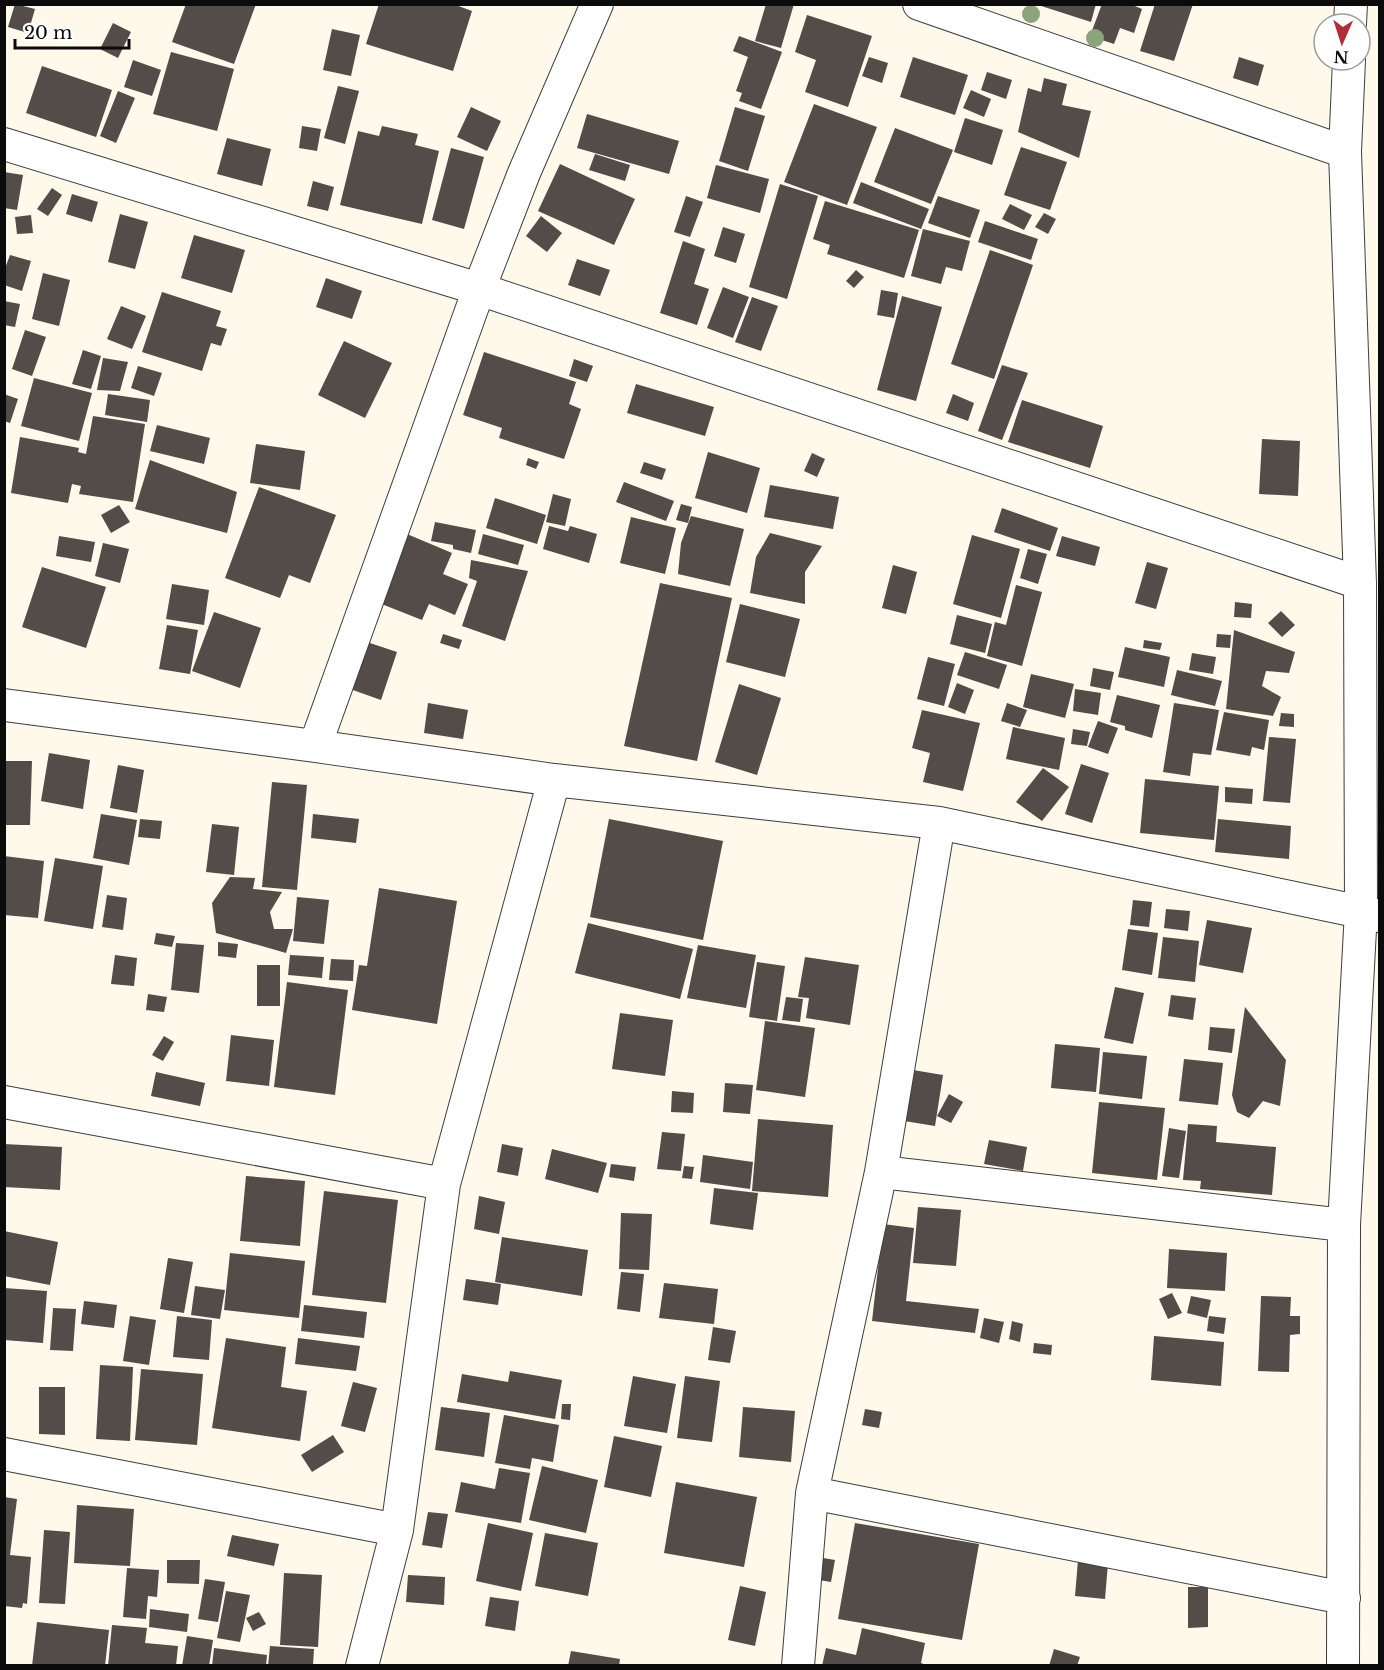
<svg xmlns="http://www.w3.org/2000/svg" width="1384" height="1670" font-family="'Libre Baskerville',serif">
<rect width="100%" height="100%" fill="#fef9eb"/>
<!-- building -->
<path fill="#534c48" d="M15,4L35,9L28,33L8,27Z
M186,4H256L234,64L172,42Z
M379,4H453L472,11L453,71L366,44Z
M766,4H794L781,48L755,41Z
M1035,4H1096L1091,22Z
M1102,4H1130L1142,9L1134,33L1120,28L1114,44L1090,36Z
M1155,4H1193L1174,61L1140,51Z
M807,15L872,36L848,107L805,92L816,60L795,52Z
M113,23L131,32L118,58L100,49Z
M332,29L360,35L351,76L323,70Z
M739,36L782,52L761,109L739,101L742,93L736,91L748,57L733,51Z
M171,52L234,69L217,131L153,114Z
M869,57L888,63L882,83L862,76Z
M913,57L968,75L955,115L900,97Z
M1239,57L1264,65L1258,86L1233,78Z
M133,60L161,70L152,96L124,87Z
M42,66L112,90L96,137L26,113Z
M987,72L1012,80L1006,99L981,90Z
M1044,78L1067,84L1062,105L1091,111L1079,158L1018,132L1028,88L1041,92Z
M338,86L359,91L345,144L324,138Z
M971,90L991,99L984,117L963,108Z
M118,91L135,98L116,143L100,136Z
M814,104L877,127L847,205L784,182Z
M471,107L501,121L487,151L457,137Z
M735,107L765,116L748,171L719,161Z
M587,114L679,141L669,174L577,148Z
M965,118L1003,130L992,165L954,152Z
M302,126L321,129L317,151L299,148Z
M382,126L418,134L415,145L439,151L422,224L340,205L358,131L379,136Z
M895,128L953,150L931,204L874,182Z
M227,138L271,149L262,186L217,174Z
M1021,147L1067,162L1050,210L1004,195Z
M451,148L484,157L464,229L432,220Z
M595,154L630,165L625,181L589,170Z
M560,164L635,199L614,245L538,211Z
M716,165L769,179L760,213L707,198Z
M4,172L23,175L17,210L4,208Z
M313,181L334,187L328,211L307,206Z
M861,182L929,209L921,229L853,203Z
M780,184L818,196L787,299L749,287Z
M52,188L62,195L48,216L37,209Z
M72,194L98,202L92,222L66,214Z
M686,196L703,202L690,237L674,232Z
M938,196L980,210L970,238L928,223Z
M825,201L919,230L904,278L827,254L830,245L813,239Z
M1010,204L1032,215L1024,230L1002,219Z
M1044,213L1056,219L1048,234L1035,227Z
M120,214L148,222L135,269L108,262Z
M31,215L33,233L17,234L15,217Z
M541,216L562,233L547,252L526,236Z
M985,221L1038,239L1031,260L978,242Z
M723,227L745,234L736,263L714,256Z
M923,229L970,241L962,271L946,267L941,284L911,276Z
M194,235L245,250L232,293L181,278Z
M683,241L705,249L694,284L709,289L697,325L660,313Z
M990,250L1033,265L994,379L951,364Z
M10,255L31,261L22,291L4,285V271Z
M577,259L610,270L600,296L568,285Z
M856,270L864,277L854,288L846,281Z
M43,273L70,280L59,326L32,319Z
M326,278L362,291L352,319L316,307Z
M723,287L749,297L733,338L707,328Z
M881,290L898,293L894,318L877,315Z
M162,292L221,311L216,326L227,329L221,346L211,343L202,371L142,352Z
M902,296L942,307L916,401L877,390Z
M752,297L778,306L761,351L735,342Z
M4,301L20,304L15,327L4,325Z
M121,306L146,316L132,349L107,339Z
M25,330L46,337L32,376L12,369Z
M344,341L392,363L365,418L318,395Z
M83,350L101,356L91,389L72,384Z
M484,352L576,382L569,404L581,409L564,459L499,438L502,428L463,415Z
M103,358L128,362L120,391L97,390Z
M574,359L593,366L587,382L569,376Z
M1002,365L1028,373L1002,440L978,431Z
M138,366L162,373L154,396L131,388Z
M34,378L92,393L79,441L21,426Z
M636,384L714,407L705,436L627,413Z
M4,394L18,399L10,423L4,421Z
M108,394L150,400L147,422L105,415Z
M953,394L974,403L968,421L946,413Z
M1022,400L1103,426L1090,468L1008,442Z
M93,416L145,424L133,502L79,494L81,486L72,484L68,503L11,493L20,437L79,448L78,452L86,454Z
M157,425L210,438L204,464L150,451Z
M1262,439L1300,441L1298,496L1259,494Z
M256,444L305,451L300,490L250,483Z
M708,452L760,468L747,513L695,498Z
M812,453L825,459L817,477L804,471Z
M528,458L539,462L536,469L526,465Z
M150,460L237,492L227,533L135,509Z
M644,462L666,469L662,480L640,473Z
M624,482L674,501L666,521L616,502Z
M770,485L839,497L833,529L764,517Z
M259,487L336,515L310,583L289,575L280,598L225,578Z
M553,494L571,499L565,526L546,522Z
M495,498L546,515L537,544L486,528Z
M681,504L692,507L688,523L676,520Z
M119,505L130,522L111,533L101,515Z
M1002,508L1058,528L1050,551L994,532Z
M691,516L744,529L730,586L678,574L681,543Z
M631,517L676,528L665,574L620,563Z
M435,522L476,530L471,553L453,549V545L431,541Z
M549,526L568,531L570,526L597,534L589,563L543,549Z
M770,533L822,546L805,572V604L750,593L756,557Z
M407,534L452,553L443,574L468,584L455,615L429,604L422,620L379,603Z
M483,534L524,545L518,565L478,554Z
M972,535L1020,549L1001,618L953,604Z
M59,536L95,542L91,562L56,556Z
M1062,536L1100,547L1095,566L1056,556Z
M103,543L129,549L120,583L95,576Z
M1028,549L1047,554L1038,584L1020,578Z
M471,560L528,571L505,641L462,626L477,581L469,578Z
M1147,562L1168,568L1156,609L1135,603Z
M893,565L917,572L906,614L882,608Z
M42,567L106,587L86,648L22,627Z
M660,583L732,598L697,761L624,746Z
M172,584L209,590L204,625L166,619Z
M1016,585L1042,592L1022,666L987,656L995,622L1006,625Z
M1235,602L1252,604L1251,618L1234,617Z
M740,604L800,619L785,677L726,662Z
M1281,611L1295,625L1282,637L1268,623Z
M214,612L261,628L240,688L192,671Z
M957,615L992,624L985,653L950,644Z
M167,625L198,630L190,674L159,669Z
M1234,630L1295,652L1289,673L1266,671L1262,686L1281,697L1273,716L1226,709Z
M443,634L462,640L459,649L440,643Z
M1217,634L1231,635L1230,648L1216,647Z
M1144,640L1162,643L1160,650L1143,648Z
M367,642L397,652L381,700L350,689Z
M1125,647L1170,657L1164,687L1118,677Z
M965,652L1007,665L999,689L957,675Z
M1192,653L1216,657L1213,674L1189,670Z
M928,657L955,664L944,706L917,699Z
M1093,668L1114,672L1110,690L1090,686Z
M1177,670L1222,681L1215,706L1171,695Z
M1031,674L1074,684L1065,718L1023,707Z
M957,683L974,690L965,714L948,707Z
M739,684L781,698L757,775L715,762Z
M1075,689L1101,693L1098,715L1073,711Z
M1117,695L1160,705L1152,738L1125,730V726L1110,722Z
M428,703L468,710L463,739L424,733Z
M1007,703L1027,710L1020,727L1001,721Z
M1174,703L1219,710L1211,755L1193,753L1190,776L1163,772Z
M922,710L980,723L963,791L923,782L930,753L912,748Z
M1224,712L1269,720L1264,750L1252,747L1250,756L1216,750Z
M1281,713L1294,714V727L1279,726Z
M1098,721L1118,728L1108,754L1088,747Z
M1013,727L1065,738L1059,770L1006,759Z
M1073,729L1090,732L1087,746L1071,744Z
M1269,737L1296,739L1290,803L1263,801Z
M49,753L90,760L83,809L41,801Z
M4,761H32L30,825H4Z
M1081,764L1109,773L1092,823L1065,814Z
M118,765L144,770L137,813L110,808Z
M1043,768L1069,787L1042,821L1016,802Z
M1145,779L1219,786L1214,840L1140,833Z
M272,782L307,785L297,890L262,887Z
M1225,787L1253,789L1252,804L1225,802Z
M101,814L137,820L129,865L93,858Z
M313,814L359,819L356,843L311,838Z
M140,819L162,821L160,839L138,837Z
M609,819L723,841L703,940L590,917Z
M1218,819L1291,826L1289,859L1215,852Z
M212,824L239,827L234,875L206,872Z
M4,856L44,861L38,918L4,915Z
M55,858L103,866L93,929L44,921Z
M230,877L255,878L253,889L282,892L270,912L274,929H293L286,953L216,933L212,903Z
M379,888L457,901L437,1024L352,1010L359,965L367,966Z
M107,895L127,898L123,930L102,927Z
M297,897L329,900L324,944L293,941Z
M1133,900L1152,902L1149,927L1130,925Z
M1166,909L1190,911L1188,931L1164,928Z
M1207,920L1252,928L1243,973L1199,965Z
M588,923L693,949L680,999L575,973Z
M1128,929L1158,933L1152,975L1122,970Z
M156,933L175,936L172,947L154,944Z
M1163,937L1199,941L1195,982L1158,978Z
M218,942L238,944L236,958L218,956Z
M176,943L204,945L199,993L171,990Z
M698,945L756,955L746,1008L687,998Z
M115,955L137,958L134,986L111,984Z
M290,955L324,957L322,978L288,975Z
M805,957L859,965L850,1025L806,1018L809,998L798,997Z
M331,959L354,960L353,981L329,980Z
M757,962L785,966L777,1021L749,1017Z
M257,965H280V1006H257Z
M287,982L348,990L335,1095L274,1087Z
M1115,987L1144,993L1133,1044L1104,1038Z
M148,994L167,997L164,1012L146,1010Z
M1171,995L1196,998L1193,1020L1168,1016Z
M786,997L803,999L800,1022L782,1020Z
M1245,1007L1286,1060L1280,1106L1263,1101L1249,1118L1237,1112L1232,1095Z
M620,1013L673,1020L665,1076L612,1069Z
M765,1021L815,1028L805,1097L756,1090Z
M1210,1027L1235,1029L1232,1053L1208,1050Z
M231,1035L274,1040L269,1086L226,1081Z
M164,1036L174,1042L163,1061L152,1055Z
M1055,1044L1100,1048L1096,1092L1051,1088Z
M1103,1052L1147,1056L1142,1099L1099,1094Z
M1184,1059L1223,1063L1218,1105L1179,1101Z
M907,1069L943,1075L935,1126L898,1120Z
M156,1072L205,1083L200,1106L151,1096Z
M725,1083L753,1085L750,1114L723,1112Z
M672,1091L694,1093L693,1113L671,1112Z
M949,1094L963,1102L951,1123L937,1116Z
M1099,1102L1165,1108L1157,1180L1092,1173Z
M758,1119L833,1125L828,1197L752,1191Z
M1188,1124L1217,1126L1216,1142L1276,1147L1272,1195L1200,1189L1201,1181L1183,1180Z
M1169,1128L1186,1131L1179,1178L1162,1176Z
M662,1132L685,1134L681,1171L657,1169Z
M989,1140L1027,1147L1023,1171L984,1164Z
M4,1144L62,1147L60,1190L4,1187Z
M502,1144L523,1148L518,1176L497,1172Z
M552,1149L607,1163L598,1193L545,1179Z
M703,1155L753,1162L750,1189L700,1182Z
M611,1164L636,1167L634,1181L609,1177Z
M684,1166L694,1167L692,1179L682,1178Z
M246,1176L305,1181L300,1246L240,1241Z
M714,1188L758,1193L753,1230L710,1224Z
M324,1191L398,1200L386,1303L312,1295Z
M479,1196L505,1202L499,1234L474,1229Z
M918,1207L961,1210L956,1266L913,1263Z
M621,1213L652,1214L649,1270L619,1269Z
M883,1224L914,1228L906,1301L979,1309L975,1333L872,1321Z
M4,1231L58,1242L50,1285L4,1276Z
M502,1237L588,1250L582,1296L495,1282Z
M1169,1249L1227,1253L1225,1291L1167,1288Z
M230,1253L305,1261L299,1318L224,1310Z
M168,1258L193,1262L184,1313L160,1309Z
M621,1272L644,1274L640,1312L617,1309Z
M466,1279L501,1284L498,1305L463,1300Z
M664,1283L718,1289L714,1324L659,1318Z
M195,1286L225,1290L220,1319L191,1315Z
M4,1288L47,1291L43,1343L4,1340Z
M1172,1293L1182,1313L1168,1319L1159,1299Z
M1191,1296L1211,1300L1207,1318L1187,1313Z
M1261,1296L1291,1297L1290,1316H1300V1334L1290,1335L1289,1372L1258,1371Z
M84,1301L117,1305L114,1328L81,1324Z
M304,1305L367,1312L364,1338L301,1331Z
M53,1308L76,1309L73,1351L50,1350Z
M130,1316L156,1320L149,1365L123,1361Z
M177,1316L212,1320L209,1360L173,1357Z
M1209,1316L1226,1318L1224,1334L1207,1331Z
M984,1318L1004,1322L999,1343L980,1338Z
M1012,1321L1023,1324L1020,1342L1009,1339Z
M713,1327L736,1331L730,1363L708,1360Z
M1154,1336L1224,1342L1221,1386L1151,1380Z
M226,1338L286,1347L281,1387L307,1391L300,1441L212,1428Z
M298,1338L360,1346L356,1371L295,1364Z
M1034,1343L1052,1345L1051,1355L1033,1353Z
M100,1365L133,1367L130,1441L96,1439Z
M141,1369L203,1374L197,1445L135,1440Z
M510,1371L562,1380L555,1419L457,1402L462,1374L508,1382Z
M633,1376L676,1384L667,1433L624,1426Z
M685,1376L720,1381L712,1442L677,1438Z
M353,1382L377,1388L365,1432L341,1426Z
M39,1387H65V1435L39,1434Z
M562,1404H571L570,1420L561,1419Z
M441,1407L490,1413L484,1457L435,1450Z
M743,1407L795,1411L791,1462L739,1457Z
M865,1409L882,1412L879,1428L862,1425Z
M504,1415L559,1425L553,1462L532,1458L530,1469L495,1463Z
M333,1435L344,1452L312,1472L301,1455Z
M614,1436L662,1446L651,1497L604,1487Z
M542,1466L598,1480L586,1533L529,1520Z
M499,1468L530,1473L521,1523L455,1512L461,1482L495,1489Z
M676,1482L757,1497L744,1567L664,1553Z
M4,1497L17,1499L10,1555L31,1557L27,1604L23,1603L22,1608L4,1606Z
M77,1505L134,1509L130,1566L74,1563Z
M428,1512L448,1514L442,1548L422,1545Z
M488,1523L533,1533L521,1591L476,1581Z
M855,1523L979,1544L962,1640L838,1619Z
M44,1530L70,1532L65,1604L39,1603Z
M545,1533L598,1543L588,1596L535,1586Z
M232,1535L279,1544L274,1566L227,1556Z
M823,1558L835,1560L831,1582L819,1580Z
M167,1560H200L199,1584L167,1583Z
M1078,1560L1108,1563L1105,1599L1075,1596Z
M127,1568L159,1570L157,1597L148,1596L146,1619L123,1617Z
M284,1573L322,1575L318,1647L280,1645Z
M408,1575L445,1577L444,1605L406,1602Z
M205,1579L225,1582L218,1622L198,1619Z
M740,1586L766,1592L755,1646L728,1640Z
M1188,1587H1208V1627L1188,1628Z
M226,1591L250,1595L240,1642L217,1638Z
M490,1597L519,1601L515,1631L485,1626Z
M150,1609L189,1614L187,1632L149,1627Z
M259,1612L266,1624L253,1631L246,1618Z
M37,1622L109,1630L105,1666H32Z
M112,1625L147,1628L145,1643L178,1646L176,1666H108Z
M862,1628L925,1643L921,1663L929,1666H822L826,1648L856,1655Z
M187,1636L213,1640L209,1666H182Z
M270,1646L314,1649L313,1666H268Z
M214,1648L267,1655L266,1666H212Z
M1054,1649L1080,1657L1077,1666H1049Z
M571,1651L620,1659L619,1666H568Z"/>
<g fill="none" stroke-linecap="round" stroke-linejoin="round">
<!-- minor casing -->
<g stroke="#3e3e3e" stroke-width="34">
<path id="minor" d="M919,4L1345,152
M1350,24L1351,4
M4,144L479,289L1360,583
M4,705L315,746L554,780L939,823L1380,916
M315,746L479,289L524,173L597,4
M4,1102L444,1184
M881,1172L1344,1225
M4,1454L397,1530
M812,1493L1344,1598
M362,1666L397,1530L444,1184L554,780
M798,1666L812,1493L881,1172L939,823
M1343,1666L1344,1225L1361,911L1360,583L1345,152L1349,60"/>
</g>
<!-- minor -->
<use href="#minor" stroke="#fff" stroke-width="32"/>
</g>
<!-- trees -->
<g fill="#8ca47b">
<circle cx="1031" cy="14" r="9"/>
<circle cx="1095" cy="38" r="9"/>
</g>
<!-- border -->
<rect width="1384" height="1670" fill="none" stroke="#0b0b0b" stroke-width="12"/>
<!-- north arrow -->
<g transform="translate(1342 42) rotate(183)"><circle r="28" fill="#ffffff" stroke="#9d9d9d" stroke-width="1.5"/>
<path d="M0-4.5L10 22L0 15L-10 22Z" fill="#b12d38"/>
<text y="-9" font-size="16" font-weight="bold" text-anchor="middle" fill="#0b0b0b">N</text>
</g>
<!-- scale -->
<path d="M15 39v9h114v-9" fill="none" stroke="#0b0b0b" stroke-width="3"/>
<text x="24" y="39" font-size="18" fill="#0b0b0b" stroke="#ffffff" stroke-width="4.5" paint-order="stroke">20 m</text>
</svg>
